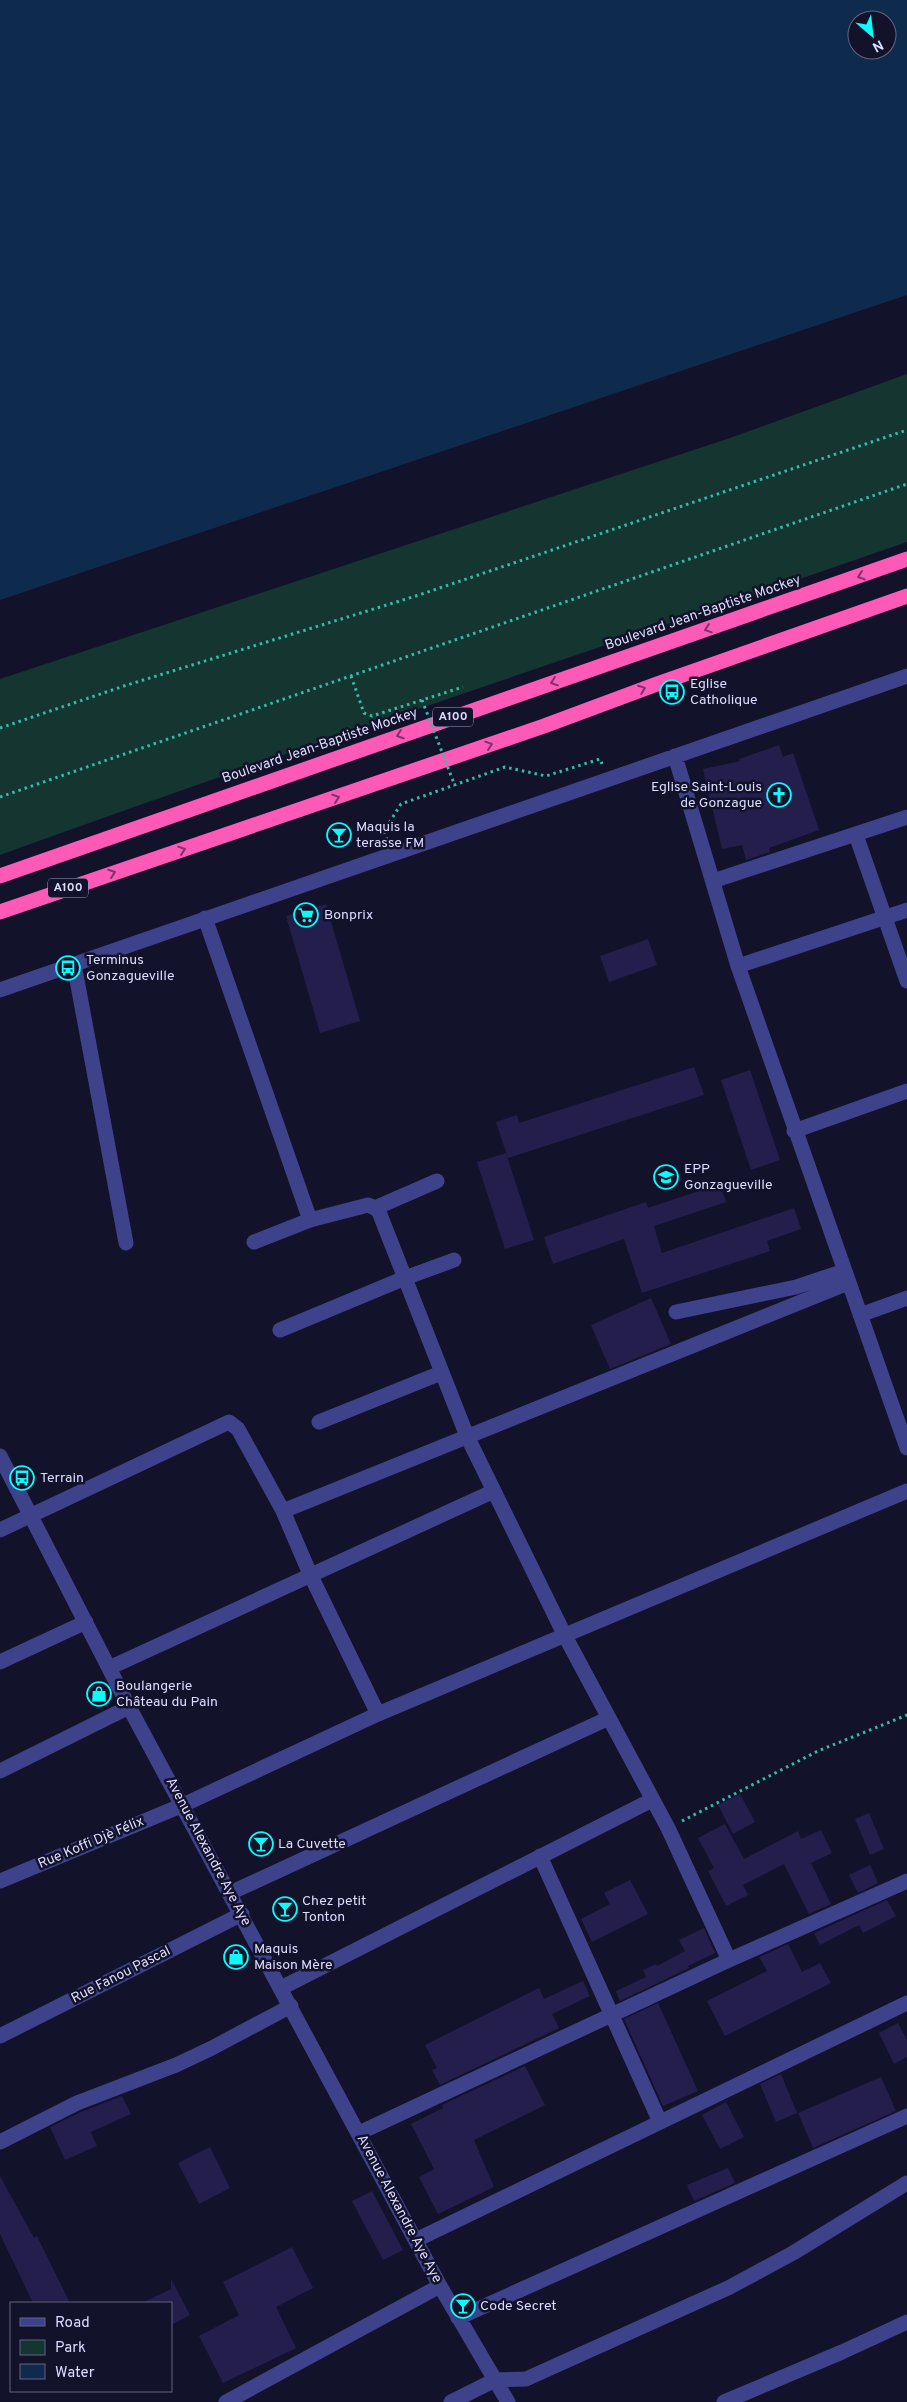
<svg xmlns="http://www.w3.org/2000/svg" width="907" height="2402" font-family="Overpass,sans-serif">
<rect width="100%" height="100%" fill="#13122b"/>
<!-- green -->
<path fill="#153531" d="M907,374V542C605,647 301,746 0,855V679L730,438Z"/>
<!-- water -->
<path fill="#0e2b4e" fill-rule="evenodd" d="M0,0H907V295L0,600ZM857,20H887V50H857Z"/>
<!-- building -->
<path fill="#231e4c" d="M779,745L783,757L793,753L819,830L769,848L770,852L746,860L742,845L722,849L703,769L740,761L739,759Z
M326,904L360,1021L320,1033L286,916Z
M648,939L657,965L609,982L600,956Z
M694,1067L704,1095L508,1158L496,1122L517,1115L519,1123Z
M750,1070L780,1160L751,1170L721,1080Z
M506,1153L534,1240L505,1249L477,1162Z
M720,1184L726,1202L654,1226L662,1253L794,1208L801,1229L767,1241L770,1251L642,1293L624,1239L553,1264L544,1237L646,1202L648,1208Z
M651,1298L671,1344L610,1369L591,1325Z
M740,1794L755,1822L733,1834L718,1805Z
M869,1813L884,1849L870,1855L855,1819Z
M725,1824L744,1859L798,1831L801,1839L821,1830L832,1853L811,1863L831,1904L809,1914L784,1864L743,1885L748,1895L726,1906L708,1871L714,1868L698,1838Z
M870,1865L878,1883L858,1893L849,1875Z
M630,1880L648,1914L592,1942L581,1919L610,1904L604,1893Z
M887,1900L896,1916L863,1933L859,1925L820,1945L814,1933Z
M704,1928L715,1953L688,1966L689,1968L620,2001L616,1991L646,1977L643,1970L656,1964L657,1966L685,1951L679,1940Z
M788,1944L802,1972L820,1963L831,1983L725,2036L707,2001L767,1971L759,1957Z
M583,1981L590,1996L552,2014L559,2028L440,2085L432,2070L437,2068L425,2045L539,1988L544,1999Z
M658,2003L698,2091L663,2106L624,2019Z
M898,2023L907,2040V2057L894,2064L879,2033Z
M525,2066L545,2105L474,2140L494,2187L438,2214L419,2177L434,2169L411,2124L443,2108L442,2105Z
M781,2074L797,2113L776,2122L760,2084Z
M881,2077L896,2111L813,2148L798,2113Z
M122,2096L131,2114L91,2132L97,2146L65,2160L50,2127L81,2112Z
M726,2102L744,2137L720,2149L702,2115Z
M210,2147L230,2188L199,2204L178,2163Z
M728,2168L735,2183L694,2201L687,2185Z
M0,2176L34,2238L37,2236L70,2303H33L0,2234Z
M372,2191L403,2250L383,2260L352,2201Z
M292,2247L313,2288L276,2307L296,2348L223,2383L199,2336L239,2315L223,2282Z
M171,2279L190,2315L171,2325V2303H142L171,2289Z"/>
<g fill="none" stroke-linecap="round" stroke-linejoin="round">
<!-- path -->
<path stroke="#32bda7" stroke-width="3" stroke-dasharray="2.5 4" stroke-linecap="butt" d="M351,676L364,713L372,716L463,687
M0,728L124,686L419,595L907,430
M0,797L907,484
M387,840L384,831L401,804L505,767L546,776L600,759L602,764
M682,1821L818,1751L907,1715"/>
<!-- minor -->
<path stroke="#3d428a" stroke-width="15" d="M675,756L738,966L907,1448
M856,835L907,981
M713,881L907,817
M205,918L310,1220
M74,964L126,1243
M738,966L907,910
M0,990L907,676
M794,1131L907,1091
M375,1208L437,1181
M254,1242L310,1220L368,1205L375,1208L379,1212L467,1436L565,1636L668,1828L729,1960
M676,1312L796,1287L844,1271
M860,1315L907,1298
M280,1330L405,1278L454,1260
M319,1422L441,1373
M0,1456L129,1707L440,2286L508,2402
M283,1511L848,1283
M0,1530L229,1422L238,1429L283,1511L310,1574L378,1714
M0,1662L86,1622
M109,1668L494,1491
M0,1771L129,1707
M540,1856L660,2122
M0,1881L183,1805L378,1714L907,1491
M230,1893L609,1718
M281,1988L652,1800
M0,2036L242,1914
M359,2133L729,1960L907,1881
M0,2142L77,2103L176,2065L212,2048L291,2006
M416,2240L907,2003
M458,2318L907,2116
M226,2402L440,2286
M451,2402L495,2380L526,2379L728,2288L793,2253L907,2183
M724,2402L842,2352L907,2322"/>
<!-- highway -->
<path stroke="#fd59b7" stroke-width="15" d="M0,876L907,559
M0,912L544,726L657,684L907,596"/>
<!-- path-bridge -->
<path stroke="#32bda7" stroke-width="3" stroke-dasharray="2.5 4" stroke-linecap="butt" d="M422,700L455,786"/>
</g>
<!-- one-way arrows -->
<defs><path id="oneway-chevron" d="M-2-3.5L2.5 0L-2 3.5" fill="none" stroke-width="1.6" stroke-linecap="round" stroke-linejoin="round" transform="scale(1.25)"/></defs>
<g stroke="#7c326a">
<use href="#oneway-chevron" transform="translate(861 576) rotate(161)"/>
<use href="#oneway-chevron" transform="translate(708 629) rotate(161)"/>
<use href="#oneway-chevron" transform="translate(554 682) rotate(161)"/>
<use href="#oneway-chevron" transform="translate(642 689) rotate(-21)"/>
<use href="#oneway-chevron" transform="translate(400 735) rotate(161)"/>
<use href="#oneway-chevron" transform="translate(489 745) rotate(-19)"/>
<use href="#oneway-chevron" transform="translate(336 798) rotate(-19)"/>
<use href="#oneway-chevron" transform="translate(182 850) rotate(-19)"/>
<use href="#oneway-chevron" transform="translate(112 873) rotate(-19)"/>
</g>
<!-- icons -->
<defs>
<g id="bus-ring" transform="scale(1.25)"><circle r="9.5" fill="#13122b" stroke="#0bfbfc" stroke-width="1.5"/><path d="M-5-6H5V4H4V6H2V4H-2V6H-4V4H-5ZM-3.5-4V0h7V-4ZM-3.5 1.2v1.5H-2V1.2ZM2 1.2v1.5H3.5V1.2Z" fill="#0bfbfc"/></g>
<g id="church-ring" transform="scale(1.25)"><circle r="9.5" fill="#13122b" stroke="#0bfbfc" stroke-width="1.5"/><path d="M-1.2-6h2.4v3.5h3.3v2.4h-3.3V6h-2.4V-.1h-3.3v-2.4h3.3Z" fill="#0bfbfc"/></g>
<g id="bar-ring" transform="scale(1.25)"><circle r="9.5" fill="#13122b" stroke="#0bfbfc" stroke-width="1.5"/><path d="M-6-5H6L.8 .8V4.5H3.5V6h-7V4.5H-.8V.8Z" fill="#0bfbfc"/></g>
<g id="supermarket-ring" transform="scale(1.25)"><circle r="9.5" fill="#13122b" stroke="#0bfbfc" stroke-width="1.5"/><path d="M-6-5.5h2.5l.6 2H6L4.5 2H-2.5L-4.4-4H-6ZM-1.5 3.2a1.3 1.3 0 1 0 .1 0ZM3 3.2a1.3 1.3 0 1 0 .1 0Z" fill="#0bfbfc"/></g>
<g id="school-ring" transform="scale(1.25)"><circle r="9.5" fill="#13122b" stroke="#0bfbfc" stroke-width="1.5"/><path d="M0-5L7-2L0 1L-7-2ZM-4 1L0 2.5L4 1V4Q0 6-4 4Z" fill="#0bfbfc"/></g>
<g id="shop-ring" transform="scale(1.25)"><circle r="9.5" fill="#13122b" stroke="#0bfbfc" stroke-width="1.5"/><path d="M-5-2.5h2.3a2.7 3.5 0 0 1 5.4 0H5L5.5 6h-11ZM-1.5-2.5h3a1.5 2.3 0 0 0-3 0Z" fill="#0bfbfc"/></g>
</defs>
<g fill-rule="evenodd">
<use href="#bus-ring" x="672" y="692"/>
<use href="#church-ring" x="779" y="795"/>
<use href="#bar-ring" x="339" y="835"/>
<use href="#supermarket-ring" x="306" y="915"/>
<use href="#bus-ring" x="68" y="968"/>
<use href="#school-ring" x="666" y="1177"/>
<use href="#bus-ring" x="22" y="1478"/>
<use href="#shop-ring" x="99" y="1694"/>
<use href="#bar-ring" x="261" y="1844"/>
<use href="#bar-ring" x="285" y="1909"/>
<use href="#shop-ring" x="236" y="1957"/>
<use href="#bar-ring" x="463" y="2306"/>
</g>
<g text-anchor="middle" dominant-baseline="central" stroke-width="5" stroke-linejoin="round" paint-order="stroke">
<!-- shield labels -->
<g fill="#13122b" stroke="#a09fbf" stroke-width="1">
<rect x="433" y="707.5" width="40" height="19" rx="4"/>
<rect x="48" y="878.5" width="40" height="19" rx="4"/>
</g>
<g font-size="12" font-weight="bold" fill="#dddcff">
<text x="453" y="717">A100</text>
<text x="68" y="888">A100</text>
</g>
<!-- street labels -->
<g font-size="14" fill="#dddcff" stroke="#13122b">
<text transform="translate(703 613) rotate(-19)">Boulevard Jean-Baptiste Mockey</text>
<text transform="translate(320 746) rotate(-19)">Boulevard Jean-Baptiste Mockey</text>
<text transform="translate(91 1843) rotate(-23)">Rue Koffi Djè Félix</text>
<text transform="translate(208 1852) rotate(62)">Avenue Alexandre Aye Aye</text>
<text transform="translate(121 1975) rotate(-27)">Rue Fanou Pascal</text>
<text transform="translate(399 2209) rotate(62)">Avenue Alexandre Aye Aye</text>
</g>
<!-- poi labels -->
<g font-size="14" fill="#dddcff" stroke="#13122b" text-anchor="start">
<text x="690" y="684">Eglise<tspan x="690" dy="16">Catholique</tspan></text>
<text x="762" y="787" text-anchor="end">Eglise Saint-Louis<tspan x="762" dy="16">de Gonzague</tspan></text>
<text x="356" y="827">Maquis la<tspan x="356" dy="16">terasse FM</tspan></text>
<text x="324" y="915">Bonprix</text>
<text x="86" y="960">Terminus<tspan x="86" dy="16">Gonzagueville</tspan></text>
<text x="684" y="1169">EPP<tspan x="684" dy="16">Gonzagueville</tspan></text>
<text x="40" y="1478">Terrain</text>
<text x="116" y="1686">Boulangerie<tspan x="116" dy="16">Château du Pain</tspan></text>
<text x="278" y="1844">La Cuvette</text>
<text x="302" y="1901">Chez petit<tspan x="302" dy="16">Tonton</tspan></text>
<text x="254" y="1949">Maquis<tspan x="254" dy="16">Maison Mère</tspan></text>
<text x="480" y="2306">Code Secret</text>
</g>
</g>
<!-- legend -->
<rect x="10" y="2302" width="162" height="90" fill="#13122b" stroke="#646380"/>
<rect x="20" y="2318" width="25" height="8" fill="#3d428a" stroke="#646380"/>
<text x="55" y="2327" font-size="15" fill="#dddcff">Road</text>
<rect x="20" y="2340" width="25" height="15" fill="#153531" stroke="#646380"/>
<text x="55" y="2352" font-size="15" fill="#dddcff">Park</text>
<rect x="20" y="2364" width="25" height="15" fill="#0e2b4e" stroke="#646380"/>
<text x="55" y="2377" font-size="15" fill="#dddcff">Water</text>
<!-- north arrow -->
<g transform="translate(872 35) rotate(152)"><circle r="24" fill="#13122b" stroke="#646380"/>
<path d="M0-4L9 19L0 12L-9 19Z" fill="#0bfbfc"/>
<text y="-8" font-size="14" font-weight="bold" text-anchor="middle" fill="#dddcff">N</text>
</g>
</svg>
